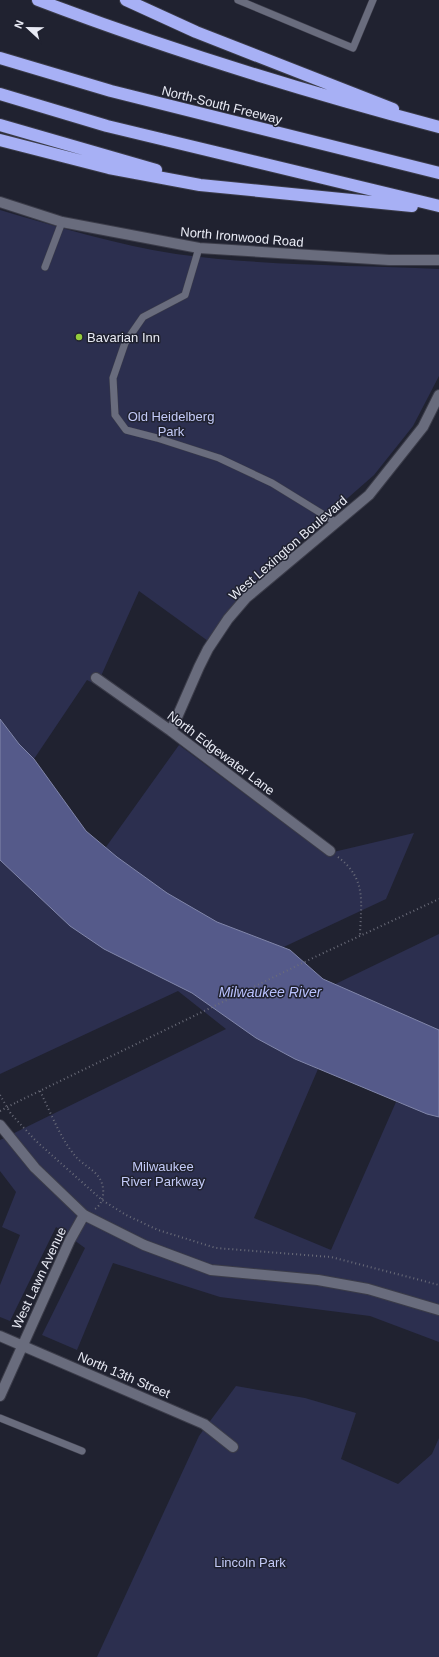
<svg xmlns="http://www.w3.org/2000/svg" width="439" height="1657" font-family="Arial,sans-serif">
<rect width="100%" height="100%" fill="#202230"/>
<!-- green -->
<path fill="#2c2f4f" d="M0,210C58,227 117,245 176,254C263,266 352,265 439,269V376L413,426L374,475L267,569L235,602L208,641L139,591L97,685L87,680L34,759L19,744L0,719Z
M179,745L325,854L414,833L386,899L273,952L275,1048L318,1069L254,1218L331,1250L396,1102L439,1115V1342L370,1316L220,1297L113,1263L77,1350L42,1335L85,1248L56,1227L10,1321L0,1317V1285L20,1235L2,1227L16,1192L0,1171V1140L226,1029L178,991L0,1074V860L106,847Z
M439,934V1084L321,991Z
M236,1386L305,1398L356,1413L341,1459L398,1484L432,1454L439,1438V1657H97L199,1436Z"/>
<!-- water -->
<path fill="#555a8a" stroke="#8186aa" d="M0,719L19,744L34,759L86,831L117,857L167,893L217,922L290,950L323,979L439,1030V1117L427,1114L295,1059L256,1038L192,993L104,949L70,926L0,860Z"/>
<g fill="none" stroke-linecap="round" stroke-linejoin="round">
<!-- service casing -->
<g stroke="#3b3c49" stroke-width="8">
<path id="service" d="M238,0L353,48L373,0
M199,248L185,295L143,317L125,343L113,378L115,415L126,430L157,438L219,458L272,483L337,523
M45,267L62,222
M0,1418L82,1451"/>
</g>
<!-- minor casing -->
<g stroke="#3b3c49" stroke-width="12">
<path id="minor" d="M0,202L62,222L199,248L389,260H439
M96,678L171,731L330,851
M171,731L199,667L208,649L228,619L246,598L369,495L423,427L439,395
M0,1336L204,1424L233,1447
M0,1396L70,1240L84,1215"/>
</g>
<!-- tertiary casing -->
<g stroke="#3b3c49" stroke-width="12">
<path id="tertiary" d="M0,1125L35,1168L84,1215L144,1245L211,1270L318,1280L368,1289L439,1310"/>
</g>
<!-- motorway casing -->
<g stroke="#3b3c49" stroke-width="14">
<path id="motorway" d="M38,0C169,50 303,91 439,127
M126,0L196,32L393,109
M0,58L111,91L439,173
M0,94L107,126L439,206
M0,125L156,170
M0,140L109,168L200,185L412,206"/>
</g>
<!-- path -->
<path stroke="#6b6d7a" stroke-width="2" stroke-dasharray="1 3" stroke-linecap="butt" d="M338,857C367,879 361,903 360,935
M40,1091C51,1113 60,1138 76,1157C83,1165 97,1171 101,1181C105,1190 104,1203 95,1209
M0,1095L11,1114L36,1141L102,1200L126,1215L158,1230L216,1248L331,1257L439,1285
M17,1102L317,956L439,899"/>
<!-- service -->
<use href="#service" stroke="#696c7d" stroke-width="7"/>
<!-- minor -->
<use href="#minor" stroke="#696c7d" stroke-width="10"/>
<!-- tertiary -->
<use href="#tertiary" stroke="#696c7d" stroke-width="10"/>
<!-- motorway -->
<use href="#motorway" stroke="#a7b0f5" stroke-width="12"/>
<!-- path-bridge -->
<path stroke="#6b6d7a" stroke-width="2" stroke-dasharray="1 3" stroke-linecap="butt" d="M0,1111L17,1102"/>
</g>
<!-- markers -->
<circle fill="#94cc3c" stroke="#202230" stroke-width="1.5" cx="79" cy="337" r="4"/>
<g text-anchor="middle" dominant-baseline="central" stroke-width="3" stroke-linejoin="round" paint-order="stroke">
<!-- street labels -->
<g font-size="13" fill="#e9ebf5" stroke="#202230">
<text transform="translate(222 105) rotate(14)">North-South Freeway</text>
<text transform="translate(242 237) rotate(5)">North Ironwood Road</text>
<text transform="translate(288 548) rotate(-41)">West Lexington Boulevard</text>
<text transform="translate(221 753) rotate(37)">North Edgewater Lane</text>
<text transform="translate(39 1278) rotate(-65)">West Lawn Avenue</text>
<text transform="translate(124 1375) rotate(23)">North 13th Street</text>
</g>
<!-- poi labels -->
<g font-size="13" fill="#e9ebf5" stroke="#202230" text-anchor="start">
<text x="87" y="337">Bavarian Inn</text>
</g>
<!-- park labels -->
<g font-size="13" fill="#c3caf7" stroke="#202230">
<text x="171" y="416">Old Heidelberg<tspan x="171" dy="15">Park</tspan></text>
<text x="163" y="1166">Milwaukee<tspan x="163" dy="15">River Parkway</tspan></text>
<text x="250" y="1562">Lincoln Park</text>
</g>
<!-- water labels -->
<g font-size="14" font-style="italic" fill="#bac2fe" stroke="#202230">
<text x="270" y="992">Milwaukee River</text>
</g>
</g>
<!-- north arrow -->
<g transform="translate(28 28) rotate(292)" stroke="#202230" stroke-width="3" paint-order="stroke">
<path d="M0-3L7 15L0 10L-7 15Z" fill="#e9ebf5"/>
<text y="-6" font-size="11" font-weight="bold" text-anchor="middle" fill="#e9ebf5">N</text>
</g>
</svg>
